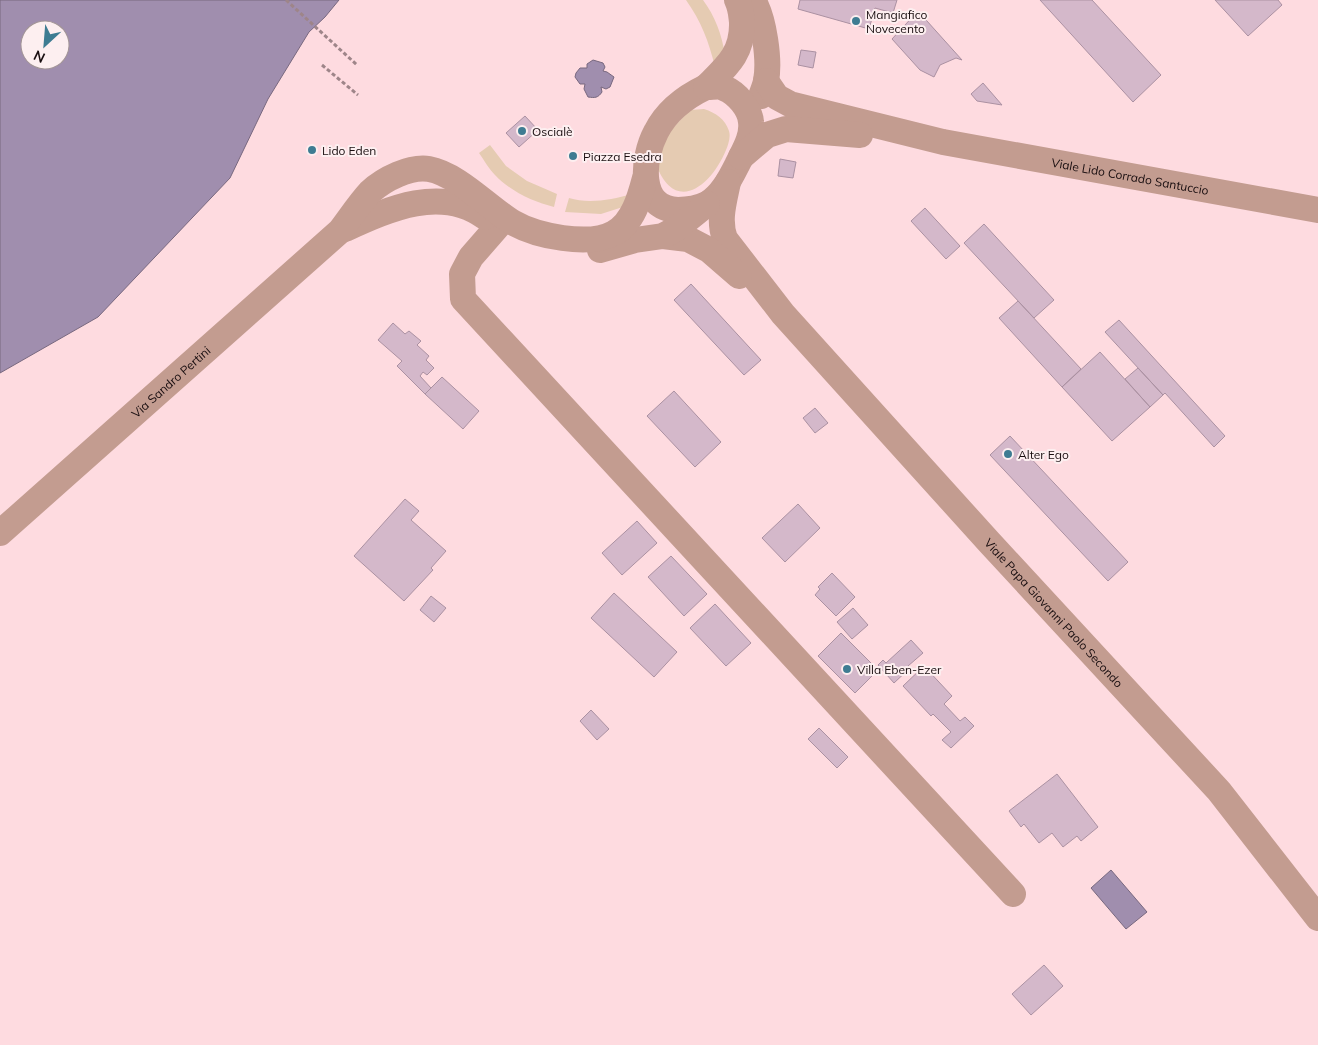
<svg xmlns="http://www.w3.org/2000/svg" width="1318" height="1045" font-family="Mulish,sans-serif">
<rect width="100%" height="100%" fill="#fedbe0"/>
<!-- green -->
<path fill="#e5cbb2" d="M686,0H703C715,16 722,35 725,55L715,67C709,42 701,21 686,0Z
M704,109C716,113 725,119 729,131C731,137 728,145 726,150C712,185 675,216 656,164L668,133L690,110Z
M490,145L506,166L527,181L557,194L554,207C533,202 510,191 495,175C489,169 484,160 479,153Z
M631,194L626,206L601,214L565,212L569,198C588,204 612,200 631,194Z"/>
<!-- water -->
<path fill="#a08eae" stroke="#78687f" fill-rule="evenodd" d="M0,0H339L325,17L309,32L268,99L230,178L98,317L0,373ZM30,30H60V60H30Z
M593,60L603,63L605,67L603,71L607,72L614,77L610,87L606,89L601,87L602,92C598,98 595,98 588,97L584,89L585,84H580L575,77L576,73L580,68H587V64Z
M1111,870L1147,912L1126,929L1091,888Z"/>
<!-- building -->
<path fill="#d4b8ca" stroke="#ab91a2" d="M800,0H897L893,13L875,8L869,29L798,9Z
M1040,0H1092L1161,75L1133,102Z
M1215,0H1278L1282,5L1248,36Z
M918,11L962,60L956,58L940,65L934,77L920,70L892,39Z
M801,50L816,52L813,68L798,65Z
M983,83L1002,105L977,101L971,94Z
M525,116L538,130L519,147L506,133Z
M780,159L796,162L793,178L778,176Z
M925,208L960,246L946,259L911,221Z
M984,224L1054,300L1034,318L964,243Z
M691,284L761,360L744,375L674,300Z
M1018,301L1081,369L1062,387L999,318Z
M1119,320L1225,436L1214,447L1165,393L1163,395L1105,332Z
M393,323L405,334L409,331L421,341L417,345L429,356L426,360L434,368L427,375L423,372L420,376L431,388L425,394L397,366L402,361L378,340Z
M1100,352L1150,407L1112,441L1062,387Z
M1138,368L1163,395L1150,407L1125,379Z
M442,377L479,411L463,429L425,394Z
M674,391L721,442L695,467L647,416Z
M815,408L828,423L815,433L803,418Z
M1010,436L1128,562L1108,581L990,455Z
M405,499L419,511L411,520L446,551L431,568L433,570L404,601L354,556Z
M798,504L820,528L785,562L762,538Z
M637,521L657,543L622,575L602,553Z
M671,556L707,594L684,616L648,577Z
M832,573L855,597L836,616L815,595L820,589L818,587Z
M614,593L677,652L654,677L591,618Z
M431,596L446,608L434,622L420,610Z
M715,604L751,643L726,666L690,628Z
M853,608L868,625L852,639L837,622Z
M841,633L878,670L855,693L818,656Z
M911,640L923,653L908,666L910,668L894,683L878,665L883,660L886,663Z
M924,666L952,696L944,704L960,721L965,717L974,726L951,748L942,740L951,732L933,714L931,716L903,686Z
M591,710L609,729L597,740L580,721Z
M819,728L848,757L837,768L808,739Z
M1057,774L1098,827L1081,841L1077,836L1063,847L1052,833L1039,843L1024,824L1021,827L1009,811Z
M1044,965L1063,986L1031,1015L1012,994Z"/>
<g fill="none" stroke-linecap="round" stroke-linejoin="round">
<!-- path -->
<path stroke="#9e8589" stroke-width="3" stroke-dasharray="4 2.5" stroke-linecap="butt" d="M286,0L357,65
M322,65L358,95"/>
<!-- minor -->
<g stroke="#c39c90" stroke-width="26">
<path d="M753,0C764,18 770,60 766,81C765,86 763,91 761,96"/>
<path id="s1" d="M766,81L777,97L790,104L943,142L1318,210"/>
<path d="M706,87C711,87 720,86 724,88C737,93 750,109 751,122C753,137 743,152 737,165C730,179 721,196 707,204C699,208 687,210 678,210C637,209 642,158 656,132C666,112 685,97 706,87Z"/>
<path d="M706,87C726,67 743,54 742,22C741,14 741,8 737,0"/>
<path d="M741,157L767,135L786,129L860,135"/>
<path id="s2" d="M728,182C724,202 718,220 725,239L783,314L989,542L1219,791L1318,918"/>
<path d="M498,226L471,257L462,274L463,299L1013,894"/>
<path d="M345,229C389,209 441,185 485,217"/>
<path d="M663,236L688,239L709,250L739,276"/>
<path d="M600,250L635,240L663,236L676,229L707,204"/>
<path id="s3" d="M0,533L340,231C350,218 359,204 370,192C384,179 410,166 429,169C457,174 488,207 512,222C536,236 589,247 614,233C633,223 640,197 645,178"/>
</g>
</g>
<!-- markers -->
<g fill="#3e7c92" stroke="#fdeff0" stroke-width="2">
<circle cx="856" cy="21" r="5"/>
<circle cx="522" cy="131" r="5"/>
<circle cx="312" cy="150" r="5"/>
<circle cx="573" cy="156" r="5"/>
<circle cx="1008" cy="454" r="5"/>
<circle cx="847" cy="669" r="5"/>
</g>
<g text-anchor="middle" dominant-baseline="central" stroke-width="4" stroke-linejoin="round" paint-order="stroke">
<!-- poi labels -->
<g font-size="12" fill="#190e10" stroke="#fdeff0" text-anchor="start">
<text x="866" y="14">Mangiafico<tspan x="866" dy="14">Novecento</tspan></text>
<text x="532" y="131">Oscialè</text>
<text x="322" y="150">Lido Eden</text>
<text x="583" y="156">Piazza Esedra</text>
<text x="1018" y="454">Alter Ego</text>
<text x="857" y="669">Villa Eben-Ezer</text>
</g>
<!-- street labels -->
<g font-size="12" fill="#190e10" stroke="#fdeff0">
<text stroke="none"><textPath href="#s1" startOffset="382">Viale Lido Corrado Santuccio</textPath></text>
<text stroke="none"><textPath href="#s3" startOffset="228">Via Sandro Pertini</textPath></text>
<text stroke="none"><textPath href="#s2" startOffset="556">Viale Papa Giovanni Paolo Secondo</textPath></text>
</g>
</g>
<!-- north arrow -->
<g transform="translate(45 45) rotate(206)"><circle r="24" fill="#fdeff0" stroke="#a29596"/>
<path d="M0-4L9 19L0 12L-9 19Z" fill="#3e7c92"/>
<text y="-8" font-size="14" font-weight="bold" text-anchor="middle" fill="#190e10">N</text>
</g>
</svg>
